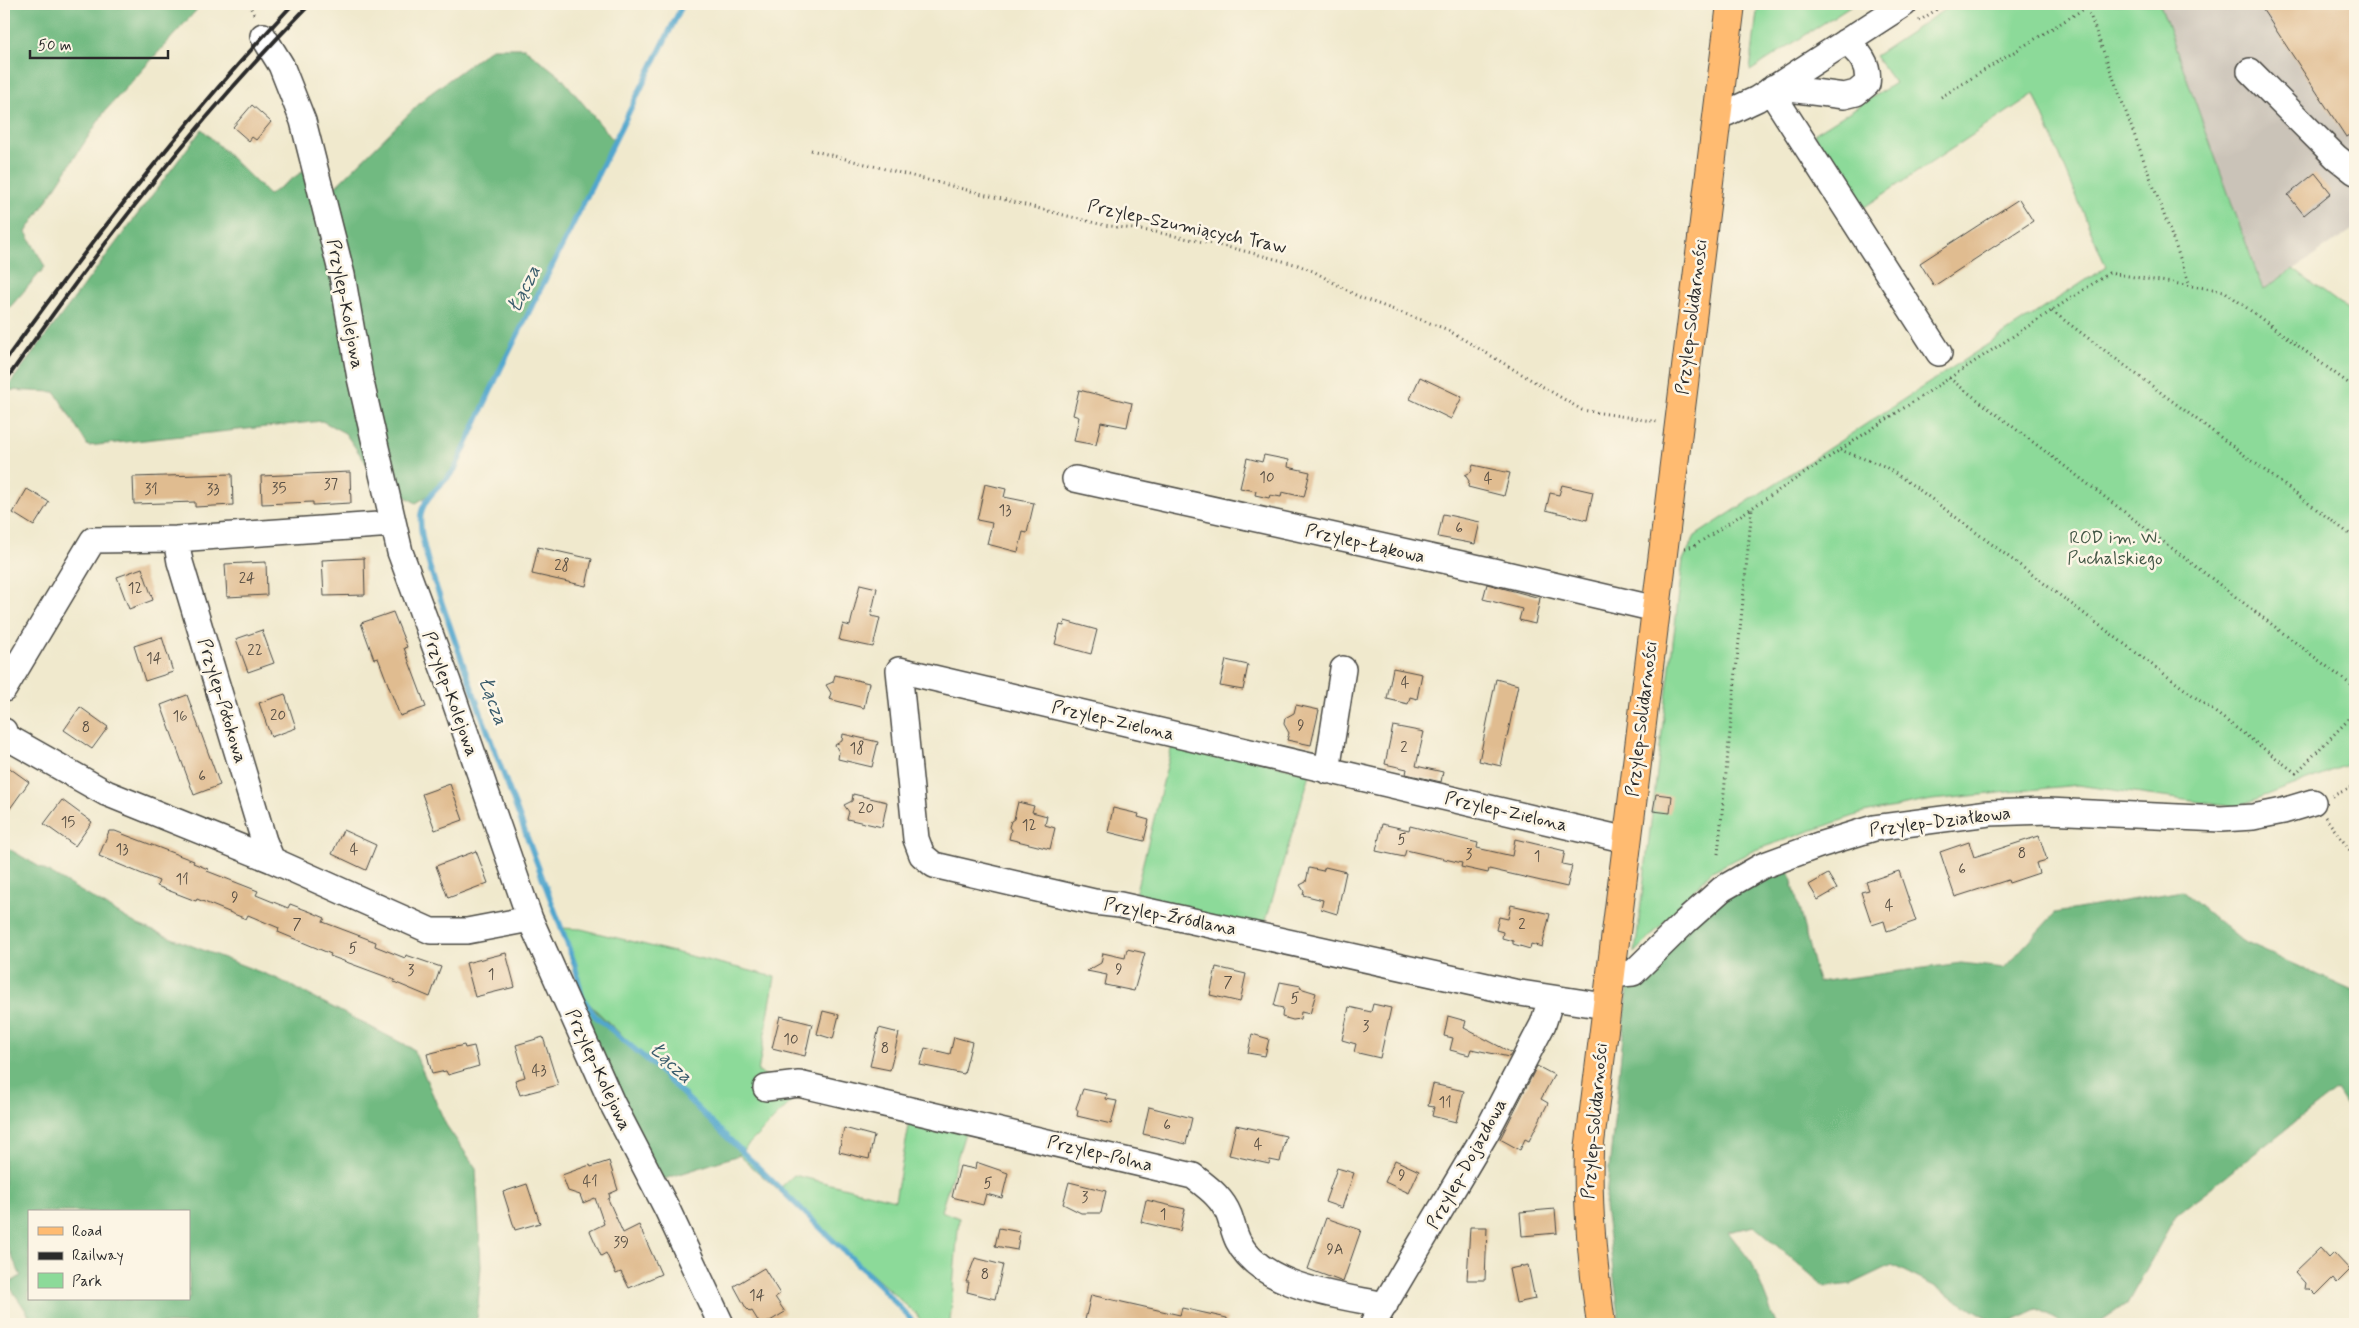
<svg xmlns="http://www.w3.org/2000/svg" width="2359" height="1328" font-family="Mynerve,sans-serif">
<rect width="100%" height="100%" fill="#fcf5e5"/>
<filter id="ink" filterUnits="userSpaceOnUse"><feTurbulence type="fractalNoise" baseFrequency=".02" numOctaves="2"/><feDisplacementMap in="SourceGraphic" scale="10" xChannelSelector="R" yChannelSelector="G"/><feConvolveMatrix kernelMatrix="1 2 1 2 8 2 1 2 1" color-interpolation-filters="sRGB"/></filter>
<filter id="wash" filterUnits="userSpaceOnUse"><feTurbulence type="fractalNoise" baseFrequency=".0096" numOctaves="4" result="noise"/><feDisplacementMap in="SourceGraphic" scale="20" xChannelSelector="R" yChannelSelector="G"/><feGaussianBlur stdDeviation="1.12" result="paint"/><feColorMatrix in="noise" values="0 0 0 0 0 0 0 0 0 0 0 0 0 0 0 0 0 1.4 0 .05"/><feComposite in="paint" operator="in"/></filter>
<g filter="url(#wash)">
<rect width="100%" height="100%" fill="#f0e9cd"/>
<!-- industrial -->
<path fill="#cac3b8" d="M2160,4H2355V228L2263,290Z"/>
<!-- green -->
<path fill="#8cda99" stroke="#5c8262" d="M1758,4H1853L1750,71Z
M1953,4H2160L2263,290L2293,269L2355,315V762L2235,807L2077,785L1932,800L1863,813L1755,850L1712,871L1635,953L1683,560L1695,536L2106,267L2034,94L1863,208L1814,134L1895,83L1875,56Z
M1174,738L1310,774L1260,940L1131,911Z
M561,928L581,929L775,977L758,1072L802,1091L743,1150L779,1189L794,1175L895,1200L912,1110L968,1123L941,1211L959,1218L950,1322L957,1324H923L917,1315L739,1155L742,1150L582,997Z"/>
<!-- forest -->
<path fill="#71ba81" stroke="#4e7256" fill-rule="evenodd" d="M4,4H202L105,111L26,232L45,267L4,314Z
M492,48H524L561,77L614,141L501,368L455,469C444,483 432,494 416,503L378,480L345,433L322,421L88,446L55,392L5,390L202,129L269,195L309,167L324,198L427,96Z
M4,846L138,925L278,979L413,1049L446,1125L476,1168L481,1266L477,1318L472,1324H35L8,1284L21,1276L4,1240ZM29,1212H189V1299H29Z
M1786,858L1818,982L1961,963L2004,968L2055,913L2182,891L2242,941L2355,992V1120L2336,1090L2177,1214L2127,1304L2098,1324H2063L2037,1309L2004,1324H1996L1934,1286L1892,1265L1852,1284L1825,1287L1754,1226L1728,1232L1752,1263L1776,1324H1620L1605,1207L1628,988L1694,914Z
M582,997L730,1143L743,1150L739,1155L655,1182L574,1009Z"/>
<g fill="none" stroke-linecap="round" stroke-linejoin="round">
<!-- stream -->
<path stroke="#51a6cd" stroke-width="5.5" d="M683,4L501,368L455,469C444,484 425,495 421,514C417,539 439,594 448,620C487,736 533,850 575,965L582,997L595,1016L651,1063L879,1285L915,1324"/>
</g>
<g id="blocks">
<!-- building -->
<path fill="#e0bc90" d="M2259,4H2355V131L2346,137Z
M252,105L271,122L256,140L252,137L249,141L233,127Z
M2315,173L2331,193L2304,215L2288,195Z
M2019,199L2033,221L1934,286L1920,263Z
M1420,377L1462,397L1451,419L1410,399Z
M1079,390L1132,403L1127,427L1101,422L1096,445L1074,441L1079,417L1073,415Z
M1264,455L1289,460L1288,467L1310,472L1304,497L1282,492L1281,497L1270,495L1269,498L1255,495L1256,491L1240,488L1247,458L1262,462Z
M1473,465L1510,473L1504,496L1468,487L1469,481L1465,475L1471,472Z
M350,472L351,503L313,505V502L262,504L261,476Z
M232,474L233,505L195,507V502L134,504L133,477Z
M985,484L1006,489L1004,497L1034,503L1027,533L1023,532L1018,552L987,544L992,523L977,520Z
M1562,485L1593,492L1587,520L1546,510L1550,493L1559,495Z
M27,489L49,502L34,526L13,513Z
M1443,514L1480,522L1475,544L1438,537Z
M538,547L592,559L586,586L532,574Z
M364,558L365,595L324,596L322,560Z
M266,562L267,595L227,597L225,564Z
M142,568L153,600L129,609L117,577Z
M860,584L877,588L871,616L880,618L873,647L839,640L843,624L850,626Z
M1487,584L1540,598L1535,624L1519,620L1522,609L1483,599Z
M393,612L407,647L404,648L426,707L400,716L378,658L374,659L361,623Z
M1065,621L1097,630L1091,654L1055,644L1060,625L1064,626Z
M262,630L274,663L248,672L236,639Z
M162,637L173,672L145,681L134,646Z
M1226,660L1248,665L1243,690L1220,686Z
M1393,668L1422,674L1417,699L1410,697L1408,704L1387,699Z
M835,675L869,683L864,708L829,699L831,693L826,685L833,682Z
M1496,679L1518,685L1501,766L1479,761Z
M285,694L296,728L271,737L259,703Z
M187,695L220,785L194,795L161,705Z
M1296,705L1319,710L1311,745L1287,740L1289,733L1284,724L1285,718L1294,713Z
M80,707L108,727L92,749L64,730Z
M1393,726L1424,732L1416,766L1443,772L1441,782L1406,774L1407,769L1385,764Z
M843,734L878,742L872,767L838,759L839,752L835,745L842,741Z
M4,764L29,782L4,817Z
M450,784L463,820L435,830L422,794Z
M853,794L887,802L882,827L847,819L849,812L844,805L852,801Z
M1656,794L1672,796L1670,813L1653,811Z
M62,800L92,822L75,846L44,824Z
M1018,802L1034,806L1032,812L1047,816L1045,825L1055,828L1050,849L1009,839L1011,830L1009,827L1011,821L1014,819Z
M1113,808L1139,814L1138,817L1149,820L1144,841L1108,832Z
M1382,824L1409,830L1410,826L1478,843L1477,848L1512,856L1515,839L1565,851L1562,864L1572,866L1567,887L1489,869L1488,873L1461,867L1462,863L1406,850L1404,857L1376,851Z
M343,830L376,845L366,870L332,854Z
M109,831H115L194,861L193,863L208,869L207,871L258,891L256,895L288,908L290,904L311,912L325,918L323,922L376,942L375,946L405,958L406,955L441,967L430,997L394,982L395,980L330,956L331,954L278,932L279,928L248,915L246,919L197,899L196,901L157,886L159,881L99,856Z
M2039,836L2047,860L2036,863L2039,873L2009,883L2008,880L1955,897L1940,852L1969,842L1974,857Z
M476,851L488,883L448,898L436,866Z
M1325,867L1346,872L1337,914L1321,909L1323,900L1303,895L1304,891L1300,885L1306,882L1309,868L1323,871Z
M1899,871L1916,921L1887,931L1884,921L1872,925L1861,892L1869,890L1866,882Z
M1828,874L1837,889L1818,900L1809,885Z
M1511,905L1550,914L1542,947L1531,944L1530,949L1513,944V941L1502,938L1503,932L1496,930L1499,917L1508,919Z
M1127,949L1145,953L1134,991L1105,985L1107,975L1087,971L1101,963L1103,953L1125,958Z
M506,953L515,987L475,997L466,963Z
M1216,967L1246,974L1240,1002L1210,995Z
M1280,982L1301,986L1300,988L1316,993L1310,1014L1301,1012L1300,1019L1293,1020L1282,1017L1283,1008L1274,1006Z
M1373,1004L1391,1008L1380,1058L1354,1052L1356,1044L1342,1040L1349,1007L1371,1012Z
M823,1011L839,1015L833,1039L817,1034Z
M780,1016L812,1024L805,1056L772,1048Z
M1448,1016L1466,1021L1464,1028L1512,1053L1509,1057L1471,1049L1469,1055L1450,1050L1453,1038L1444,1036Z
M879,1028L899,1033L890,1070L870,1066Z
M1252,1034L1269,1039L1265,1056L1248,1053Z
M543,1037L558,1085L520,1095L515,1080L525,1077L516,1045Z
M954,1037L972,1042L964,1074L920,1065L925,1048L950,1054Z
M464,1045L465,1048L474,1046L479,1066L448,1075L446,1071L432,1074L427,1054Z
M1537,1066L1554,1075L1541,1099L1548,1103L1529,1141L1525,1139L1520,1150L1500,1139Z
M1433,1084L1464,1091L1456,1122L1432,1116L1434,1107L1428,1106Z
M1083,1089L1107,1094L1106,1099L1117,1101L1111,1124L1077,1116L1078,1111L1076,1108Z
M1149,1107L1192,1118L1186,1144L1143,1134Z
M1236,1125L1286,1136L1280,1162L1270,1160L1269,1164L1229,1155Z
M844,1128L874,1136L869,1159L839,1152Z
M1395,1160L1419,1171L1409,1193L1385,1182Z
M609,1161L618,1190L609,1194L610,1198L608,1199L623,1233L639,1225L661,1274L629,1288L621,1272L616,1274L606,1253L601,1256L590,1231L604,1224L595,1198L583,1203L580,1195L568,1191L562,1175L590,1165L591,1167Z
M976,1162L1008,1173L1002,1198L986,1194L983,1205L952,1197L960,1166L975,1169Z
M1337,1168L1354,1173L1342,1208L1325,1202Z
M1069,1182L1106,1191L1101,1213H1081L1063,1204Z
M527,1184L540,1223L515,1230L503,1192Z
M1146,1200L1185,1209L1180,1231L1141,1222Z
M1555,1209L1557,1233L1522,1236L1520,1212Z
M1326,1218L1361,1230L1343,1282L1308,1269Z
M1470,1227H1487L1485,1280H1467Z
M999,1228L1020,1232L1017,1250L995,1246Z
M2320,1248L2329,1258L2334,1253L2350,1270L2337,1283L2333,1278L2316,1295L2310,1289H2304L2305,1283L2295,1272Z
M975,1258L1003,1265L995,1299L967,1292L969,1282H966Z
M1528,1265L1535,1299L1516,1303L1509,1269Z
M764,1268L780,1294L775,1297L785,1312L765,1324H760L752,1311L750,1312L746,1308L734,1286Z
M1091,1295L1180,1315L1182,1308L1227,1318V1324H1102L1085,1320Z"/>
</g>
</g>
<g filter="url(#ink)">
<use href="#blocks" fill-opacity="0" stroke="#494843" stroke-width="1"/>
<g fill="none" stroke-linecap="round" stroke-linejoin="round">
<!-- minor casing -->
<g stroke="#494843" stroke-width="28">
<path id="minor" d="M263,36L281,65L303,121L342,275L360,378L400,552L448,682L530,919L612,1103L667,1209L721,1324
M2250,71L2336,157L2355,172
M1774,87L1844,96L1856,93L1867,84C1870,65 1860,52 1845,42
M1770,90L1939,353
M1718,114L1727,113L1757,99L1904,4
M1075,479L1493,571L1656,609
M176,539L180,562L264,841L272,860
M4,689L93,540L176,539L393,524
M4,731L5,736L106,793L272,860L431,931H467L530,919
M1327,771L1343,669
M1610,975L1633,973L1685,922L1722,889L1762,866L1819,845L1874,828L1989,813L2048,811L2221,819L2253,817L2283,811L2313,802
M1605,1006L1514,992L1120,905L1094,902L934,865L922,855L916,839L899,670L1627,840
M766,1088L799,1084L1193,1176C1207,1187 1222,1197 1229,1215C1232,1223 1234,1233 1238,1241C1262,1288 1338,1295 1385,1305
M1373,1324L1486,1133L1543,1024L1551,999"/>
</g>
<!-- major casing -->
<g stroke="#494843" stroke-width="30">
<path id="major" d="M1601,1324C1593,1266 1587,1210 1589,1151L1731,4"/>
</g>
<!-- path -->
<path stroke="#494843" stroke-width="3" stroke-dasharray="1 4" stroke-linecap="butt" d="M249,4L255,17
M2088,4L2087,7L2190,285
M1919,21L1945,4
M1941,97L2087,7
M811,150L1103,225L1156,232L1236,249L1298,265L1313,271L1359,297L1446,329L1582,410L1658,422
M2052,311L2355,538
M1949,378L2355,688
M1840,450L1884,466L1917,488L2296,773L2355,713
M1685,548L1694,546L2109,273L2224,291L2355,388
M2332,796L2355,786
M2325,817L2355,857
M1718,854L1752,508"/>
<!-- minor -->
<use href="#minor" stroke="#fff" stroke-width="25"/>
<!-- major -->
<use href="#major" stroke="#ffbb71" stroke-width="28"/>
<!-- rail -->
<path stroke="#2b2b2b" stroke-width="4" d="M4,362C94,237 188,116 293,4
M4,383C97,250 196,120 310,4"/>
</g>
</g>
<g text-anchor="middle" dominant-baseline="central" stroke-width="5" stroke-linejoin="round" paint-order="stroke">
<!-- number labels -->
<g font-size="15" fill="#584f44">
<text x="1267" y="478">10</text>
<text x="1488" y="479">4</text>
<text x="331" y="485">37</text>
<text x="279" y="489">35</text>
<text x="151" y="490">31</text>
<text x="213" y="490">33</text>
<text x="1005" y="511">13</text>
<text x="1459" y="529">6</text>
<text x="562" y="566">28</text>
<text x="247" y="579">24</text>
<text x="135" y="589">12</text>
<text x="255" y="651">22</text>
<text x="154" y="659">14</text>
<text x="1405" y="683">4</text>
<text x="278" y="716">20</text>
<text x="180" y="717">16</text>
<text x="1301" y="726">9</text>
<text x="86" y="728">8</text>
<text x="1404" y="748">2</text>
<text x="857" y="749">18</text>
<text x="202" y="777">6</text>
<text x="866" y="809">20</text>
<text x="68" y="823">15</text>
<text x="1029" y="826">12</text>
<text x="1402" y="840">5</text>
<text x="122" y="850">13</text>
<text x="354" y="850">4</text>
<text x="2022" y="854">8</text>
<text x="1469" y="855">3</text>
<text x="1537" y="857">1</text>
<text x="1962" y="870">6</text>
<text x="182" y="880">11</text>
<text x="235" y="898">9</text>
<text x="1889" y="906">4</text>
<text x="297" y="925">7</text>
<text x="1522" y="925">2</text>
<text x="353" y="949">5</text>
<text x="1119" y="970">9</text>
<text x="411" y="971">3</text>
<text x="491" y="975">1</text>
<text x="1228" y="983">7</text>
<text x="1295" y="999">5</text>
<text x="1366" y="1027">3</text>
<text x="791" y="1040">10</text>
<text x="885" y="1049">8</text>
<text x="539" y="1071">43</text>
<text x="1445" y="1103">11</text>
<text x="1167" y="1126">6</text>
<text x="1258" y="1145">4</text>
<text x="1402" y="1176">9</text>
<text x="590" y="1182">41</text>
<text x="988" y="1184">5</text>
<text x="1085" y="1198">3</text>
<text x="1163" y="1215">1</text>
<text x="621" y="1243">39</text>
<text x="1335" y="1250">9A</text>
<text x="985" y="1275">8</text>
<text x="757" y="1296">14</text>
</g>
<!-- street labels -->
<g font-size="18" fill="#2b2b2b" stroke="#fcf5e5">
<text transform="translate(1187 227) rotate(12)">Przylep-Szumiących Traw</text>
<text transform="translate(345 304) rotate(79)">Przylep-Kolejowa</text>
<text transform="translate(1692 317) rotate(-83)">Przylep-Solidarności</text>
<text transform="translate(1365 544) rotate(13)">Przylep-Łąkowa</text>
<text transform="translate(450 694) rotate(70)">Przylep-Kolejowa</text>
<text transform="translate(222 701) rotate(73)">Przylep-Potokowa</text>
<text transform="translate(1642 719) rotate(-83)">Przylep-Solidarności</text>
<text transform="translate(1113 721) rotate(13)">Przylep-Zielona</text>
<text transform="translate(1506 812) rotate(13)">Przylep-Zielona</text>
<text transform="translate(1940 822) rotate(-7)">Przylep-Działkowa</text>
<text transform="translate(1170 917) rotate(11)">Przylep-Źródlana</text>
<text transform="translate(598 1070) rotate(65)">Przylep-Kolejowa</text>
<text transform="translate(1595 1121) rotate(-85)">Przylep-Solidarności</text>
<text transform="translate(1100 1154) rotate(13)">Przylep-Polna</text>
<text transform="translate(1467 1164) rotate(-61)">Przylep-Dojazdowa</text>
</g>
<!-- park labels -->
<g font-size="18" fill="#435746" stroke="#fcf5e5">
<text x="2115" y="538">ROD im. W.<tspan x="2115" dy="21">Puchalskiego</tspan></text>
</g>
<!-- water labels -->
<g font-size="19" font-style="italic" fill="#3a5c6c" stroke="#fcf5e5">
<text transform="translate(524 289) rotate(-63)">Łącza</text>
<text transform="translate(493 701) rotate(70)">Łącza</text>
<text transform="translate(671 1063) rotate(43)">Łącza</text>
</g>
</g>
<!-- margin -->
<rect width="2359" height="1328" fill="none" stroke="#fcf5e5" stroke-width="20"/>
<!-- legend -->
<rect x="28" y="1210" width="162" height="90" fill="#fcf5e5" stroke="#a8a49b"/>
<rect x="38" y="1227" width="25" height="8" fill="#ffbb71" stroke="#a8a49b"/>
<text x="72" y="1236" font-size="15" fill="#2b2b2b">Road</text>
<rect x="38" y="1252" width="25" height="8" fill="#2b2b2b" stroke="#a8a49b"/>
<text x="72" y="1260" font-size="15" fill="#2b2b2b">Railway</text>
<rect x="38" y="1273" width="25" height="15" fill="#8cda99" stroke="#a8a49b"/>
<text x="72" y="1286" font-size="15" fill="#2b2b2b">Park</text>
<!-- scale -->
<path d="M30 50v8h138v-8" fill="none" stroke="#2b2b2b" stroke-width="2.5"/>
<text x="38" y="50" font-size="15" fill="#2b2b2b" stroke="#fcf5e5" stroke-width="4" paint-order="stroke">50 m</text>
</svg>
